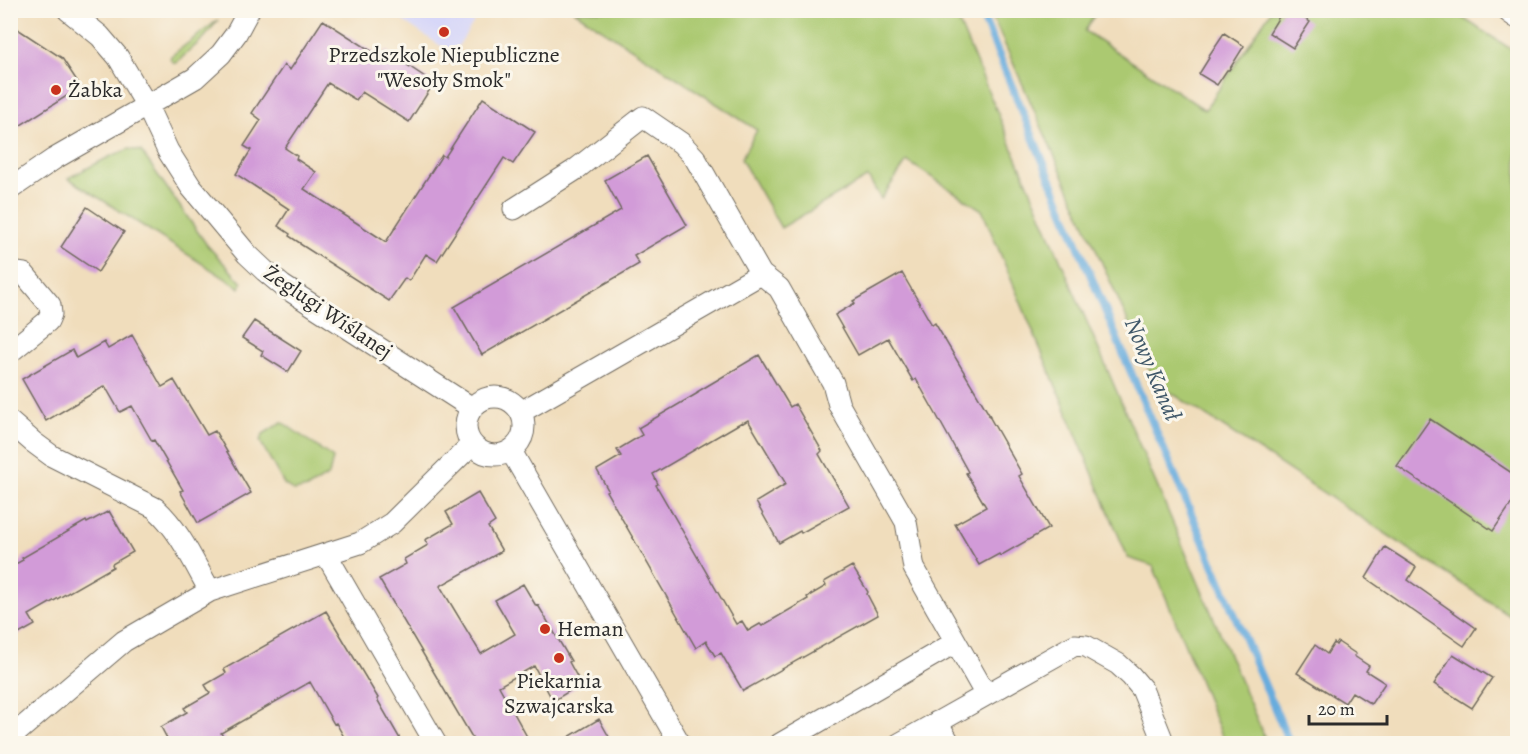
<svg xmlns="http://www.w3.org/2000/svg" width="1528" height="754" font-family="Alegreya,serif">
<rect width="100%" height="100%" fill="#fbf7ec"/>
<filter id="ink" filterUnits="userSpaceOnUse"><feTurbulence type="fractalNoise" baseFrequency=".0167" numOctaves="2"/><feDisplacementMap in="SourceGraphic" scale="12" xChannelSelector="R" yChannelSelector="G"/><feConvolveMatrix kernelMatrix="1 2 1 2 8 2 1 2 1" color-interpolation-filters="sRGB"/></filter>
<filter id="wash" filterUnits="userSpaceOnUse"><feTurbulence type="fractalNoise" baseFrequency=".008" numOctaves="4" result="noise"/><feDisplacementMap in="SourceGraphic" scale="24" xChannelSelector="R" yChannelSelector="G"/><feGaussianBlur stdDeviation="1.35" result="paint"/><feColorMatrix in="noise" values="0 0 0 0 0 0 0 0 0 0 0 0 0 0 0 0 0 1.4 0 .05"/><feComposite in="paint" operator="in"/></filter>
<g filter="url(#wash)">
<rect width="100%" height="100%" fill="#f0ddbc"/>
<!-- built -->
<path fill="#d7d7f8" d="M388,11H481L453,54Z"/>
<!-- green -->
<path fill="#abc971" stroke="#6b7a4e" stroke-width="1.5" d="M574,11H954L1267,743H1225L1153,566L1128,558L982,210L907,161L881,199L868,177L781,228L741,159L757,130Z
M990,11H1097L1085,31L1205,110L1271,11H1452L1517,53V620L1155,382Z
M218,20L205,37L176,63L173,62L170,59L171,56Z
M129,149L141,151L207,245L242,283L240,288L68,178L111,156Z
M282,422L333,458L329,475L308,488L294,491L284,484L260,441L263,434Z"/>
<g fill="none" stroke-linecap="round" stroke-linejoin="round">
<!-- stream -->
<path stroke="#68acdd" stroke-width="8" d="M980,10L1135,382L1290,744"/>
</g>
<g id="blocks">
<!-- building -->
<path fill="#d29bd8" d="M1283,10H1292L1310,22L1293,48L1269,33Z
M323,20L382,58L386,51L434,83L409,122L362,92L356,100L328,83L285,148L297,156L296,159L316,172L304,189L380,238L386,242L442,155L445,157L483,98L535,132L513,164L504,158L437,261L426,254L409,281L405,278L389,301L300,244V243L289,236L290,234L278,226L289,209L236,174L251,150L244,146L261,120L252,113L284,65L290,70Z
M10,24L62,58L81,87L10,132Z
M1224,33L1244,46L1229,70H1227L1217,85L1199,74L1209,58L1208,57Z
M647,156L687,225L634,256L639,264L482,355L454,307L621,210L605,180Z
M87,207L124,232L98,272L61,247Z
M902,273L932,325L935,323L990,416H989L1022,474L1019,476L1049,528L1000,556L999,554L979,565L955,524L986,507L966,473L968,472L937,416L916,379L913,381L888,338L858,355L835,315L855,303L853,301Z
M254,321L301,351L288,372L261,355L263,351L242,338Z
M132,335L162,387L174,380L207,435L215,431L251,493L198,523L180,491L183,490L154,440L152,441L132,406L120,412L105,386L46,421L22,379L72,350L76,358L104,342L108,349Z
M759,355L790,407L795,404L822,451L819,454L849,506L801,533L800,531L779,543L756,502L786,484L748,420L743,423L742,422L653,474L658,484L656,485L736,624L742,621L748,631L760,624L762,626L808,599L807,597L826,586L824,582L852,566L868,592L867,594L878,615L743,691L721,653L715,656L706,641L696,648L606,491L608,490L597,470L621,456L617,450L642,435L638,428L698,393L697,392Z
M1430,419L1518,477V494L1493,531L1397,466Z
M478,493L495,522L488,527L502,551L440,586L481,654L515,634L495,600L523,584L536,606L538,605L571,661L569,662L581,684L553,701L534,666L499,686L531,744H476L379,579L406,564L404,559L428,545L425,540L453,524L446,512Z
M109,511L133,552L112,564L113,567L29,615L35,625L10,639V567L23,560L22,558L86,521L87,523Z
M1385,547L1416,567L1408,580L1476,628L1464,646L1366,578Z
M326,611L378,698L377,699L403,744H348L336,723L334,724L310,682L221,733L227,744H170L161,727L187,712L184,708L210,693L205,685L226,673L224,669Z
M1338,642L1356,654L1354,656L1369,666L1366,671L1385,683L1371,704L1352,692L1345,703L1297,673L1315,645L1327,654L1334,643L1336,645Z
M1453,654L1492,678L1472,708L1434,684Z
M599,719L613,744H557Z"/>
</g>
</g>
<g filter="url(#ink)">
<use href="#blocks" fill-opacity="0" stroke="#70695e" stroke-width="1.5"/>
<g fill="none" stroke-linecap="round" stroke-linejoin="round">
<!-- minor casing -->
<g stroke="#70695e" stroke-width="23">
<path id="minor" d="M68,10L100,36L118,57L147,106L168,151L191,187L247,254L265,271L283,286L472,408
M10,189L54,159L195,78L221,54L236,34L249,10
M514,209L575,170L643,117L681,143L695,158L761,274L779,288L833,383L839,405L906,522L914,568L986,695
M10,276L17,273L24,274L50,305L51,314L48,321L10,352
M466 426a29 29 0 1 1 58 0a29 29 0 1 1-58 0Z
M521,412L761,274
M10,422L33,442L52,456L155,508C180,530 194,563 210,591
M511,451L680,744
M326,554L436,744
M937,722L950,744
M10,738L124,641L210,591L360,543L392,523L472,444
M780,744L956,642
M899,744L1064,651L1075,645L1086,646L1118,664L1131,676L1142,689L1164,744"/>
</g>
<!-- tertiary casing -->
<g stroke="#70695e" stroke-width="29">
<path id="tertiary" d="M1511,10L1518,15"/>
</g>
<!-- minor -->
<use href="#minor" stroke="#fff" stroke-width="21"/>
<!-- tertiary -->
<use href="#tertiary" stroke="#fff" stroke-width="27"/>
</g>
</g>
<!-- markers -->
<g fill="#c8321e" stroke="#fbf7ec" stroke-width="2">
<circle cx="444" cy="32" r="6"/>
<circle cx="56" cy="90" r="6"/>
<circle cx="545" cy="629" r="6"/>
<circle cx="559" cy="658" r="6"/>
</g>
<g text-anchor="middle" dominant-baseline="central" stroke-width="6" stroke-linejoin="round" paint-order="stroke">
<!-- poi labels -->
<g font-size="22" fill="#2b2b2b" stroke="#fbf7ec">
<text x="444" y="55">Przedszkole Niepubliczne<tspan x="444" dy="25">"Wesoły Smok"</tspan></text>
<text x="68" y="90" text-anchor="start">Żabka</text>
<text x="557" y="629" text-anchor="start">Heman</text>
<text x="559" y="681">Piekarnia<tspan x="559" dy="25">Szwajcarska</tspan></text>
</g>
<!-- street labels -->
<g font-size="22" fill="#2b2b2b" stroke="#fbf7ec">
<text transform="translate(328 312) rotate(34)">Żeglugi Wiślanej</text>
</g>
<!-- water labels -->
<g font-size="24" font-style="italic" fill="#405869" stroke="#fbf7ec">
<text transform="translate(1153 369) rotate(67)">Nowy Kanał</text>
</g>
</g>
<!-- margin -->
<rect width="1528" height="754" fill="none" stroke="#fbf7ec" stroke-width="36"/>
<!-- scale -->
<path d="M1309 715v9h78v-9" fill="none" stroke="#2b2b2b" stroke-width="3"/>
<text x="1318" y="715" font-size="18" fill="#2b2b2b" stroke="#fbf7ec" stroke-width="4.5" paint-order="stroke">20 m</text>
</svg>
